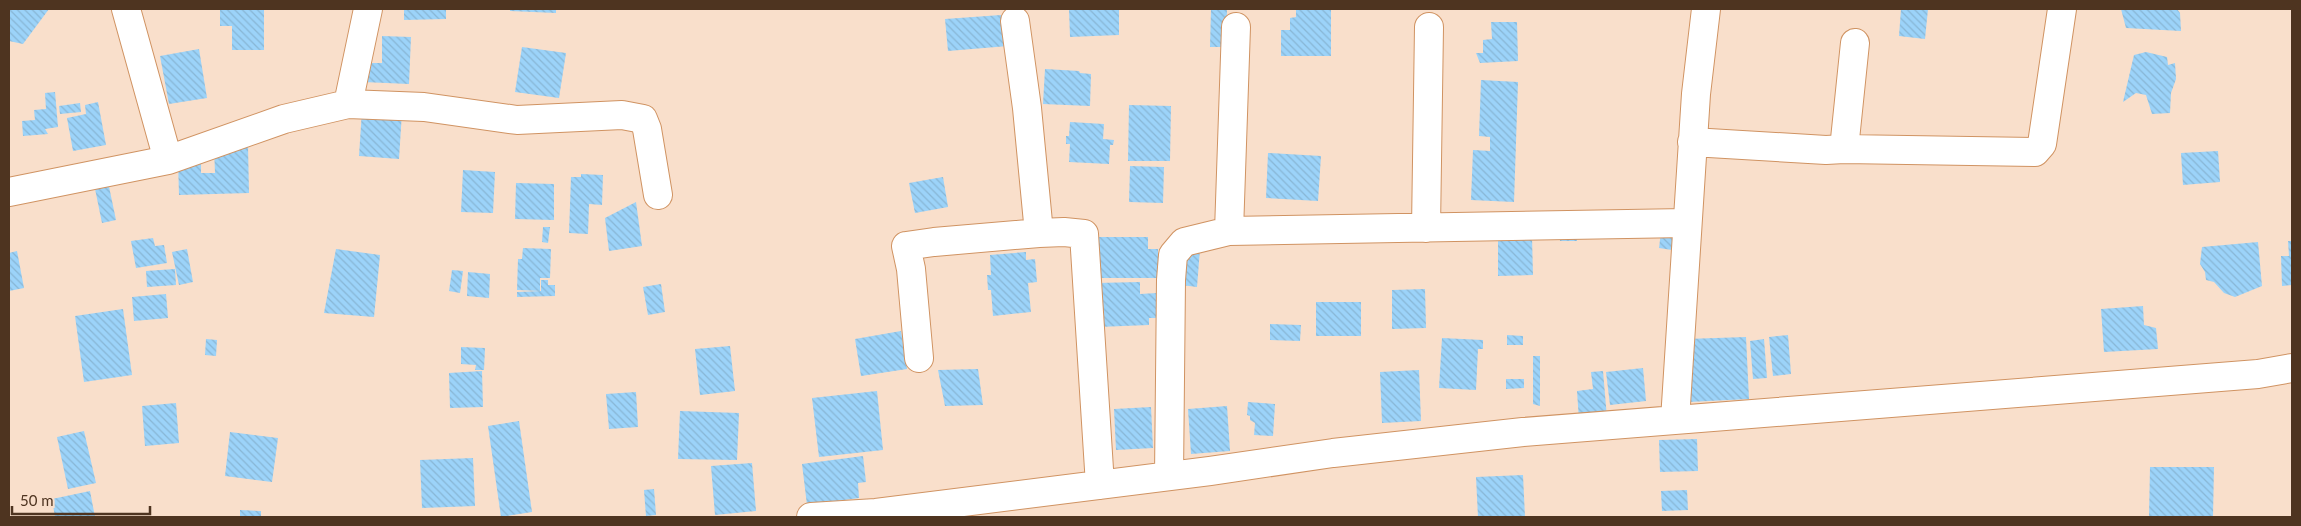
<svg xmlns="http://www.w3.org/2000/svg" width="2301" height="526" font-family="Lato,sans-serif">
<defs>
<pattern id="building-back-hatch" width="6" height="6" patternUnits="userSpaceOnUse" patternTransform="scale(1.25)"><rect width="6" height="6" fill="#9cd3f9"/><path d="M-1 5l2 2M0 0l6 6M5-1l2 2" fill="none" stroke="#88b6d5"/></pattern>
</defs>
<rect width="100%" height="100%" fill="#f9dfcb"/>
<!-- building -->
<path fill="url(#building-back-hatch)" d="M9,9H49L23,44L9,41Z
M220,9H264V50H232V26H220Z
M404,9H446V19L404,20Z
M510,9H556V13L510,11Z
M1069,9H1119V35L1070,37Z
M1211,9H1227L1226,47H1210Z
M1296,9H1331V56H1281V30H1290V18L1296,17Z
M1901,9H1928L1925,39L1899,36Z
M2121,9H2177L2180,13L2181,31L2126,28Z
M1001,15L1003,35H1007L1008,46L948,51L945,19Z
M1491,22H1517L1518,61L1480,63L1476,53H1483V40L1492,39Z
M382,36L411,37L409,84L363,82L364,63H382Z
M522,47L566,53L559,98L515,92Z
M199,49L207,98L169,104L160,56Z
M2146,52L2167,57L2168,65L2175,63L2176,79L2171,93L2170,113L2152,114L2146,95L2136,93L2123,102L2134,55Z
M1045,69L1079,71L1080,73L1091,74L1090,106L1043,104Z
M1481,80L1518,82L1514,202L1471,200L1473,150L1490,151V137L1479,136Z
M55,92L58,127L45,129L48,134L23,136L22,121L35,120L34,110L46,109L45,93Z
M98,102L106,145L73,151L67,118L86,114L85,105Z
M80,103L81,112L60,114L59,106Z
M1129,105L1171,106L1170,161H1128Z
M362,110L402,112L399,159L359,156Z
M1070,122L1104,124L1103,139L1114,140L1113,145H1110L1109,164L1069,162L1070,144H1066V136H1069Z
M248,146L249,193L179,195L178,160L201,159V173H215L214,147Z
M2218,151L2220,182L2183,185L2181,153Z
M1268,153L1321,156L1318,201L1266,198Z
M1130,166L1164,167L1163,203L1129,202Z
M463,170L495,172L493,213L461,212Z
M581,174L603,175L602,205L589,204L588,234L569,233L571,177H581Z
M107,177L116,220L102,223L93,179Z
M943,177L948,207L915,213L909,183Z
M516,183L554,184V220L515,219Z
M636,202L642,246L609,251L605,218Z
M543,227H550L548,243L542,242Z
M1559,232H1577V241H1560Z
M1661,232L1674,235L1672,250L1659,248Z
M1099,237H1148V249H1158V278H1099Z
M1498,237H1532L1533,275L1498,276Z
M153,238L155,246L164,245L167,263L136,268L131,241Z
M2288,241H2292V285L2282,286L2281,256H2289Z
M2258,242L2262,286L2235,297L2224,293L2214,282L2206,280L2205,272L2200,264L2202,247Z
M1184,247L1200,249L1197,287L1181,285Z
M523,248L551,249L550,278H540V291L517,290L518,259H522Z
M187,249L193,282L179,285L172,252Z
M336,249L380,255L374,317L324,313Z
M17,251L24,288L9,291V253Z
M1026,252V260L1035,259L1037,282L1028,283L1031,312L993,316L991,290H988L987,275H991L990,255Z
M175,269L176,285L147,287L146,271Z
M452,270L463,271L460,293L449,291Z
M468,272L490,274L489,298L467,296Z
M541,280H548V285H555V296L517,297V292L541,291Z
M1140,282V294L1157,293L1158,318H1149V325L1098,327L1097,283Z
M661,284L665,312L648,315L643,287Z
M1425,289L1426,328L1392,329V290Z
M166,294L168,318L134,321L132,297Z
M1316,302H1361V336H1316Z
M2143,306L2144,325L2156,328L2158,349L2104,352L2101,309Z
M123,309L132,375L84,382L75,316Z
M1270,324L1301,325L1300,341L1270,340Z
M901,331L907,369L861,376L855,339Z
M1507,335L1523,336V345H1507Z
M1788,335L1791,374L1773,376L1769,337Z
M1746,337L1749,399L1689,402L1686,339Z
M1442,338L1483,340V349H1478L1476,390L1439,388Z
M206,339L217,340L216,356L205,355Z
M1764,339L1767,378L1753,379L1750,341Z
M730,346L735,391L700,395L695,349Z
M461,347L485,348L484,370H475L476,365L461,364Z
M1533,356H1540V406L1533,404Z
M1643,368L1646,401L1610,405L1606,372Z
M978,369L983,405L945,406L938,370Z
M1419,370L1421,421L1382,423L1380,372Z
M482,371L483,407L450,408L449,373Z
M1603,371L1607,418L1579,420L1577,391L1593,389L1591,372Z
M1506,379H1524V388L1506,389Z
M877,391L883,450L819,457L812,398Z
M636,392L638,427L609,429L606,394Z
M1248,402L1275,404L1273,436L1254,435L1255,423L1250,420V416L1247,415Z
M176,403L179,443L145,446L142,406Z
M1227,406L1230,451L1191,454L1188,409Z
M1151,407L1153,448L1116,450L1114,409Z
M680,411L739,413L737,460L678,459Z
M519,421L532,512L501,517L488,426Z
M84,431L96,483L68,489L57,437Z
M230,432L278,438L272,482L225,476Z
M1697,439L1698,471L1660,472L1659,440Z
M863,456L866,482L858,483L859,498L807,505L802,464Z
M473,458L475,506L422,508L420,460Z
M752,463L756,511L715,515L711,466Z
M2150,467H2214L2213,517H2149Z
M1523,475L1525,517H1478L1476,477Z
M654,489L656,515L646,516L644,490Z
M1687,490L1688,510L1662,511L1661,491Z
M90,491L95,517H55L52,499Z
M240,510L261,511V517H240Z"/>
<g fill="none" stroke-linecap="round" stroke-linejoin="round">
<!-- minor casing -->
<g stroke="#d09362" stroke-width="30">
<path id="minor" d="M126,9L168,160
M1015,21L1027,108L1039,233L1064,232L1084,234L1100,485
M348,104L424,107L517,120L622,115L643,119L647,129L658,195
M1692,142L1826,150L1844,149L1855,43
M1844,149L2035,152L2042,144L2062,9
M9,192L168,160L284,119L348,104L368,9
M1426,228L1429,27
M1229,231L1236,27
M919,358L911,269L906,246L934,242L1039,233
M1675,420L1696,94L1706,9
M1169,476L1171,280L1173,255L1184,242L1229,231L1686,223
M811,517L876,513L1210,471L1333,453L1523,432L2258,374L2292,368"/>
</g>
<!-- minor -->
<use href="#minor" stroke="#fff" stroke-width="28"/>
</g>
<!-- border -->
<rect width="2301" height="526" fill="none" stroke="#4e3420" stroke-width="20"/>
<!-- scale -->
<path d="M12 506v8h138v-8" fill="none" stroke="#4e3420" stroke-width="2.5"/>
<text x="20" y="506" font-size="15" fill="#4e3420" stroke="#f9dfcb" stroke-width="4" paint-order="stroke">50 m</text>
</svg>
